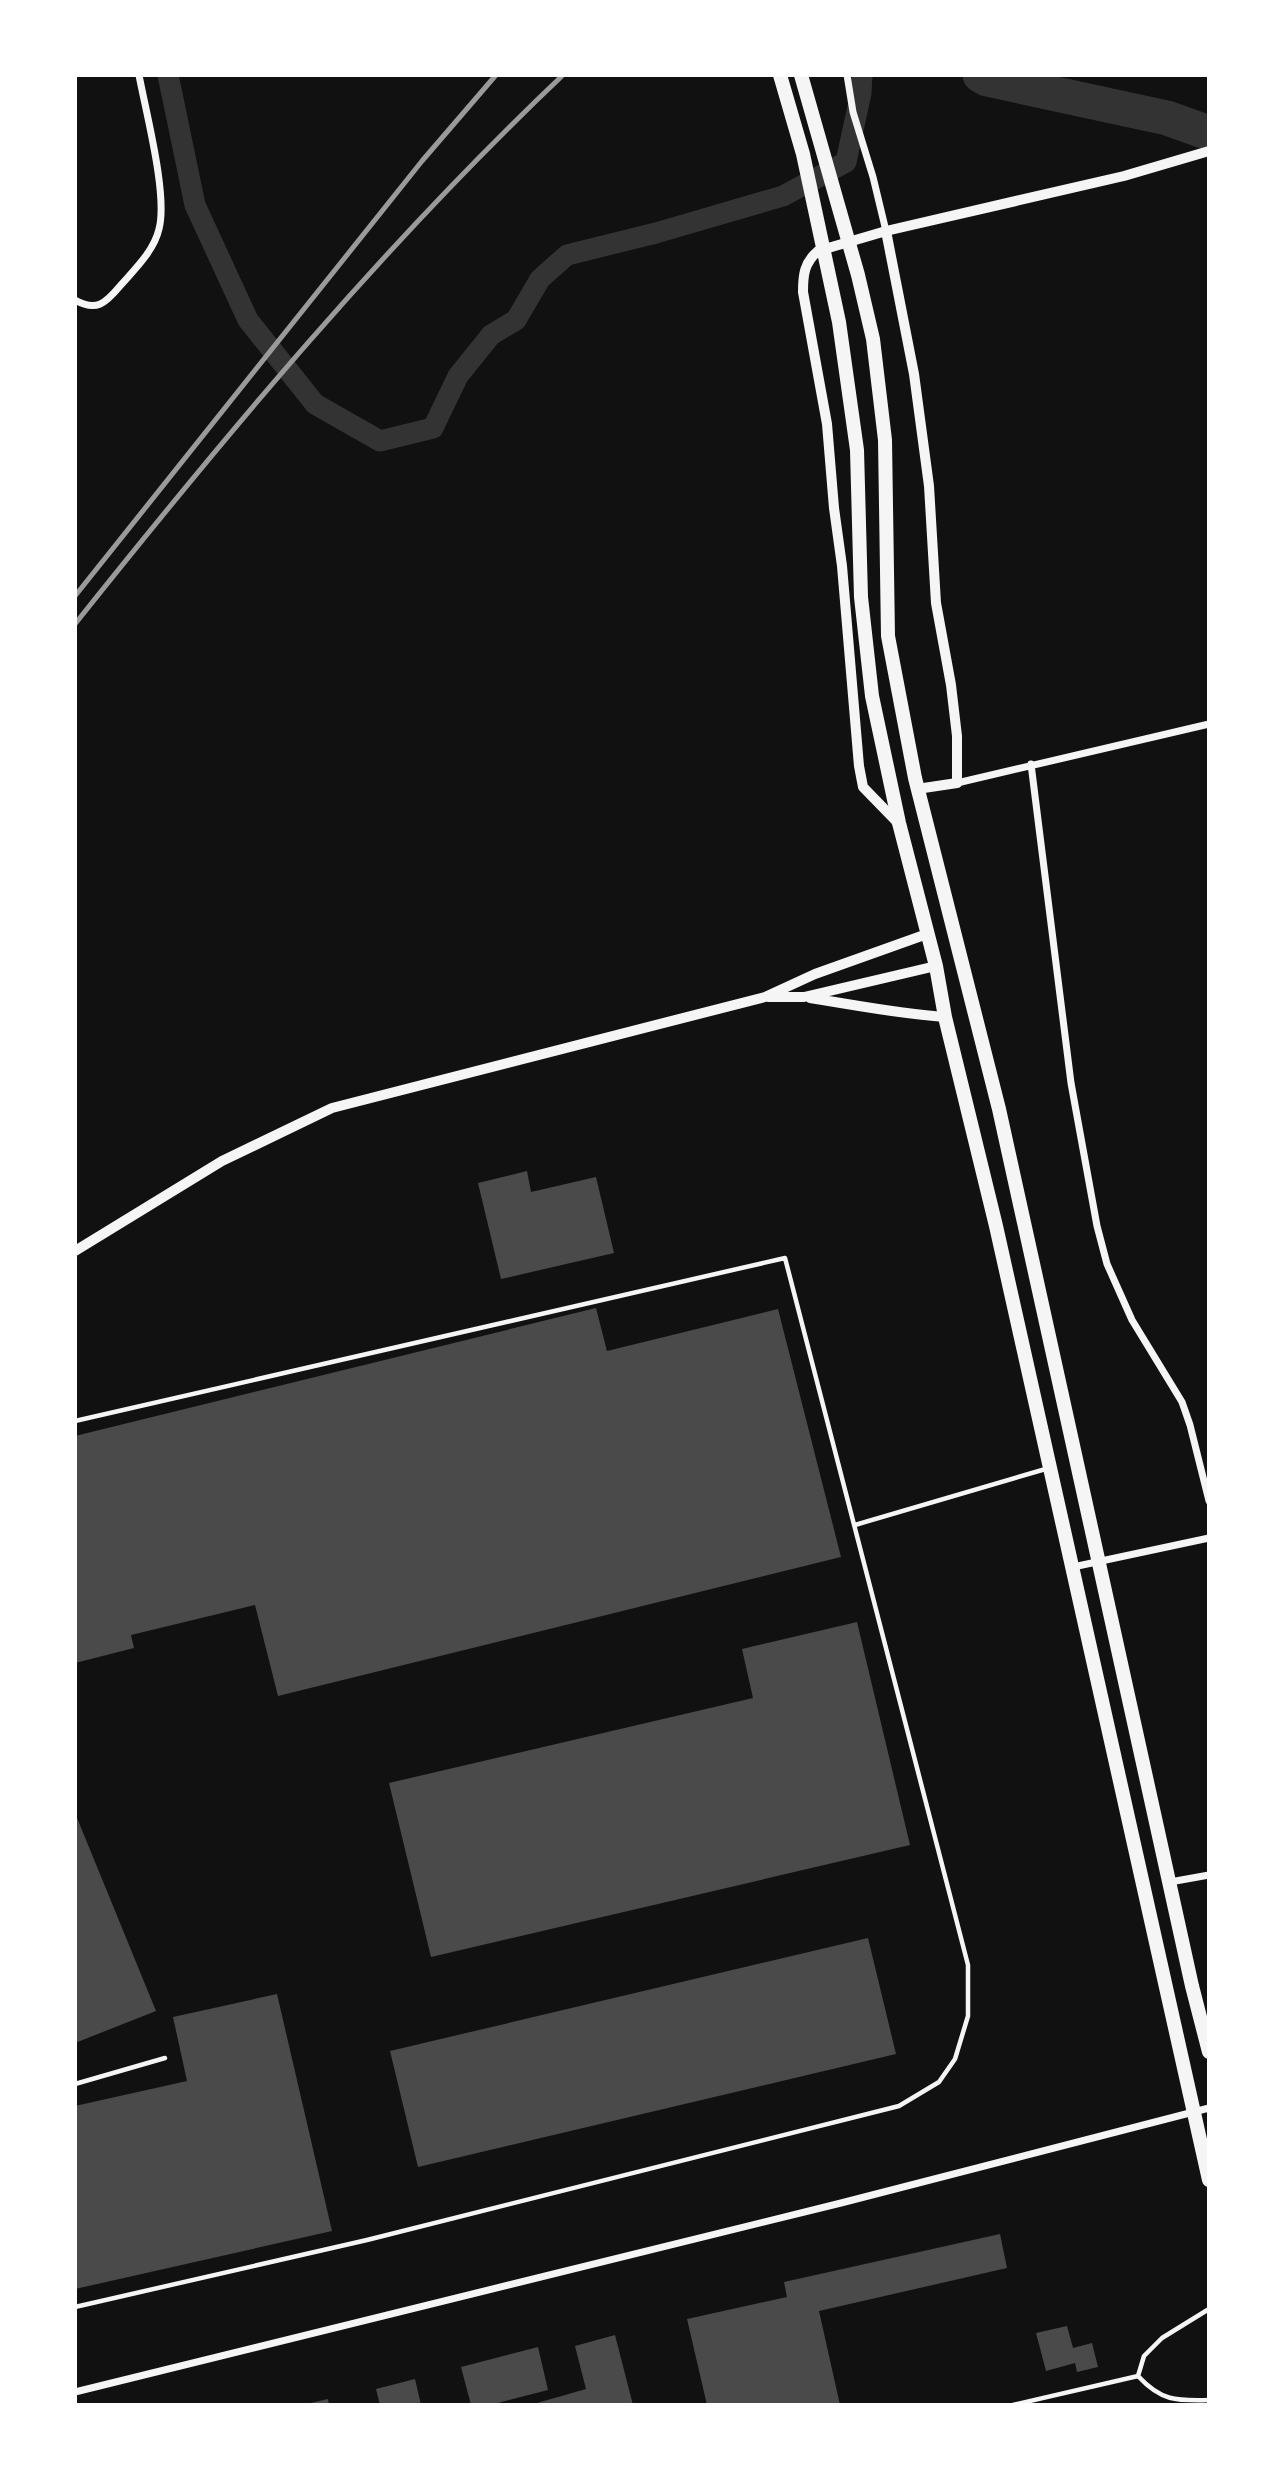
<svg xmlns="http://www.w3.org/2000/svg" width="1284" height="2480" font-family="Inter,sans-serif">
<rect width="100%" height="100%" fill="#111"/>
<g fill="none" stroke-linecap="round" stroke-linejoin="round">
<!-- canal -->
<path stroke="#333" stroke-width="21" d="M168,75L195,205L248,320L315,404L380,441L433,428L458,376L491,335L516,320L540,279L567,255L656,233L783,196L846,162L861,93L862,75"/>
<!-- river -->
<path stroke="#333" stroke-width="35" d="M980,75L987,79L1167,118L1209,133"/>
</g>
<!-- building -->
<path fill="#4a4a4a" d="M527,1171L531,1192L596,1177L614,1253L501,1279L478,1183Z
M596,1308L607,1351L778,1309L841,1557L278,1696L255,1605L131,1635L134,1648L75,1663V1436Z
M857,1622L910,1845L431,1957L389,1783L753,1698L742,1649Z
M75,1813L156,2011L75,2043Z
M868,1938L896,2054L418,2167L390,2051Z
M277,1994L332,2231L75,2289V2106L187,2081L173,2017Z
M1000,2234L1007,2268L819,2311L840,2405H707L687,2319L787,2297L784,2282Z
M1067,2326L1073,2348L1092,2343L1098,2367L1077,2372L1075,2363L1046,2371L1036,2333Z
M615,2335L633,2405H530L586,2389L575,2346Z
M538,2347L548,2390L490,2405H471L461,2367Z
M415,2379L421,2405H380L376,2389Z
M328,2399L329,2405H306V2404Z"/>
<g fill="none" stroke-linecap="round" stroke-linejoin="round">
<!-- service -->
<path stroke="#f5f5f5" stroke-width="4.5" d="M75,1421L785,1258L968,1965V2016L955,2059L939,2082L899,2106L367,2240L75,2307
M855,1525L1049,1468
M75,2084L165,2058
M1209,2309L1162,2338L1144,2356L1138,2376C1161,2401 1176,2401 1209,2400
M1013,2405L1138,2376"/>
<!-- minor -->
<path stroke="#f5f5f5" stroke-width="7" d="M847,75L853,112L873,177L886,231
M75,300C96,312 105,304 120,286C134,270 154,251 159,229C168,195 146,113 139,75
M1031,764L1071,1083L1097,1226L1107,1264L1132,1320L1182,1402L1190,1425L1209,1501
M957,783L1209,724
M1073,1567L1209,1538
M1170,1882L1209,1875
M75,2392L841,2203L1209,2108"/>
<!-- tertiary -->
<path stroke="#f5f5f5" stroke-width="10" d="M886,231L1124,176L1209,151
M898,823L863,787L859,766L842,566L834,508L827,424L803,292C803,275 804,263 818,251L886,231L914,374L929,486L936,603L951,685L957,736V783L917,789
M768,997H804L936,966
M810,998C855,1005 900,1014 945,1017
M75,1251L222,1161L332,1108L765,997L815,974L927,934"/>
<!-- primary -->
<path stroke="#f5f5f5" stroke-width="14" d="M780,75L803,154L839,322L857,450L861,597L872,696L899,823L936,966L945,1017L996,1226L1209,2180
M801,75L858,275L873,339L885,440L888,636L915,778L999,1109L1192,1986L1209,2052"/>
<!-- rail -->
<path stroke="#9a9a9a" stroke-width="5" d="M75,596L422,161L496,75
M75,624C228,432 385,244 563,75"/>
</g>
<!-- border -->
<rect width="1284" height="2480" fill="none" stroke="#ffffff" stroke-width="154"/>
</svg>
